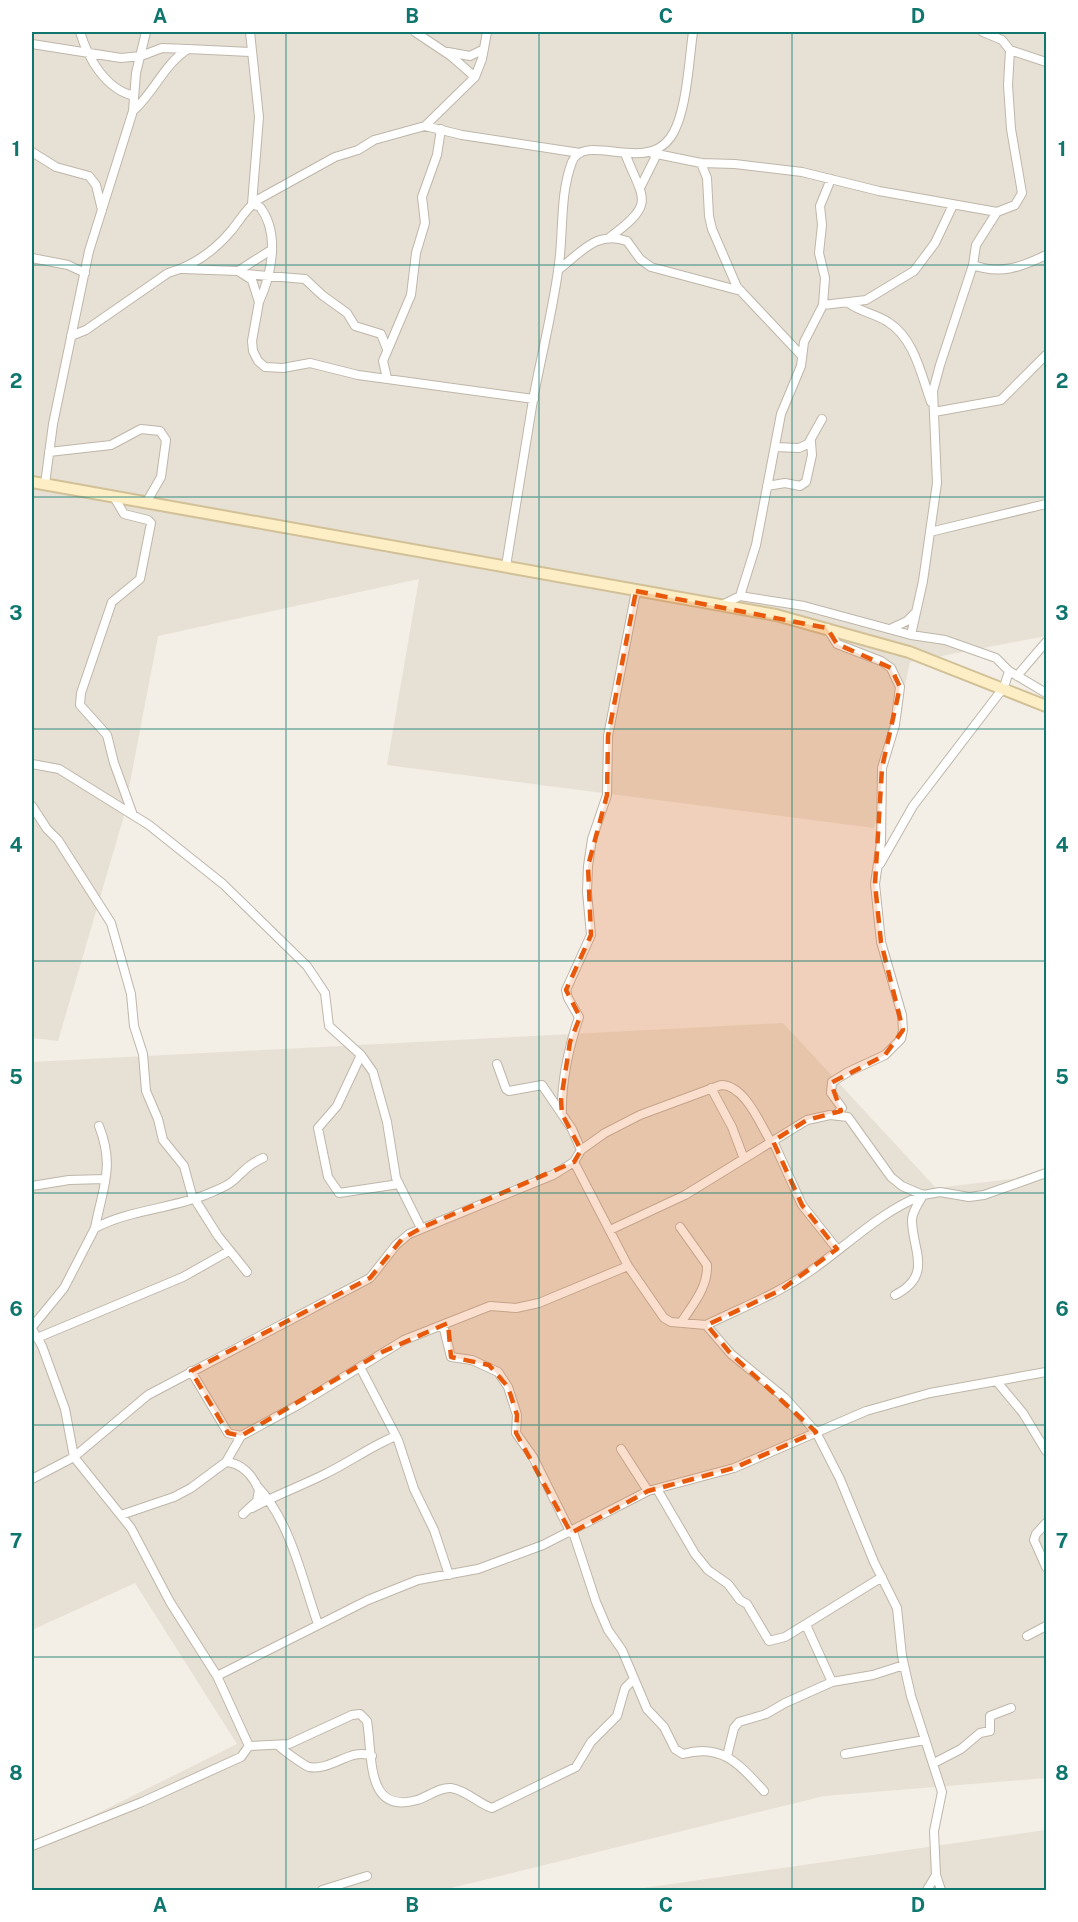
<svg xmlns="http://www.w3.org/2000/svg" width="1078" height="1922" font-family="'Public Sans',sans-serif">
<rect width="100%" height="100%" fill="#f3eee6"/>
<!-- residential -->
<path fill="#e7e0d4" d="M32,32H1046V636L910,662L874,828L387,765L419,579L158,636L123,819L58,1041L32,1038Z
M783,1023L936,1188L1046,1175V1778L824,1796L443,1890H32V1846L237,1744L135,1583L32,1630V1062Z
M1046,1830V1890H630Z"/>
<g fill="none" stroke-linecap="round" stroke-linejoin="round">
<!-- street casing -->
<g stroke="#beb6a9" stroke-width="10">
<path id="street" d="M80,32C88,58 105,89 134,96
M250,32L259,117L252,204L260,207C280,233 272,274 259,302
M415,32L451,56L475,77
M983,32L1002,40L1010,50L1046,62
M32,44L121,58L141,56L162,48L188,49
M448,52L470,56L484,49
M133,111C154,93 164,64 188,49L250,52
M425,126L462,135L580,153
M32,152L56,167L89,176L96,185L102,210
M652,153L701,163L735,164L802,172L879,191L997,212
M701,163L707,178L709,216L712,229L737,287L802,356
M641,186L657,154
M610,237C658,202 642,199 625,153
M32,258L68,265L85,273
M973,265C1000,275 1022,267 1046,255
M183,269L238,271L252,280L259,302L252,341L253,351L258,361L265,367L283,368L310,363L358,375L534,399
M558,270C581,253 596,230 627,241L640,259L651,267L741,291
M238,271L271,250
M246,274L305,279L322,295L347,313L355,326L381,334L387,349
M850,304C861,312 876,314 888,322C914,338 921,374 931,402
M823,305L866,300L914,271L935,243L953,205
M71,336L86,330L168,273C193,266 214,251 231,231C241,219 246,208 259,199L335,157L358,150L374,140L425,126L475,77L482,59L487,32
M387,378L383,361L411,295L416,253L425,223L422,197L437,155L441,129
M934,412L1001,400L1046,355
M775,447L799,448L808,444L822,419
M49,452L111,445L141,429L160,431L166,440L161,477L146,503
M45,484L53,424L89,251L133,111L136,73L146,32
M767,486L785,483L800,486L806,482L812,455L811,442
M114,497L124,514L148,520L151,523L140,579L112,602L81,693L80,705L107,735L114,763L133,815
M930,532L1046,504
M506,566C515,511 524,455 533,400C541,357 552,314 558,271C564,236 559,196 572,162C584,131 644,174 670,138C687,115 689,59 693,32
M740,596L756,545L781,414L801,366L804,342L823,305L825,278L819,253L822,225L820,206L831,179
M724,604L740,596L804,606L911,635L945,640L996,658L1009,671L1046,693
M827,628L837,644L881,661L891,668L900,687L895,725L882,768L881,842L875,884L881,942L902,1015L903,1030L901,1039L885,1055L848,1072L832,1082L831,1093L842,1108L836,1115
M890,629L907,621L916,612
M911,635L923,581L937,483L933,391L940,365L973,265L976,245L997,212L1015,205L1022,193L1011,129L1008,85L1010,50
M1017,676L1046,642
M32,764L59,769L149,825L223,884L307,966L325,993L329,1026L361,1055L373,1072L387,1122L396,1178L421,1228
M32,806L47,829L58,840L111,923L131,994L134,1026L143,1054L146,1091L158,1119L163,1140L184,1166L193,1199
M880,864L913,806L1004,687L1009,671
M361,1055L337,1106L318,1128L328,1177L339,1193L399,1184
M497,1064L506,1089L509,1091L542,1085L572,1129L581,1150
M711,1088L732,1127L744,1159
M562,1114C561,1082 569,1047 579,1017L568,998L566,990L591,935L587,892L588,866L592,839L607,795L608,736L636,591
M773,1141L802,1205L837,1249
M574,1162L628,1266L664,1318L671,1322L706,1325L731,1354L785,1398L816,1432L840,1479L874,1562L897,1608L902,1656L911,1696L942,1792L934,1831L936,1875L927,1890
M32,1186L69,1180L105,1179
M194,1198L218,1236L247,1272
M680,1227L707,1265C708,1288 692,1305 681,1323
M95,1228C103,1186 115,1167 99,1126
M610,1230L685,1195L807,1120L830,1115L848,1117L891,1177L902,1186L923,1195L940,1192L969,1197L984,1195L1046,1173
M443,1325L451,1357L472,1360L498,1372L508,1387L517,1415L516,1433L533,1457L571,1533
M706,1325C741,1308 777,1294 809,1272C847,1246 879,1212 923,1195C919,1203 912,1211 912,1220C912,1250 934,1275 895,1295
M32,1327L64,1288L95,1228C129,1210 169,1209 205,1195C214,1191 227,1187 234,1180C244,1171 249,1164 263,1158
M32,1329L42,1346L65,1409L74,1457L131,1528L170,1602L217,1676L249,1746L241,1757L142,1802L32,1846
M37,1338L183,1277L229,1251
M360,1367L398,1440L414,1489L434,1530L449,1575
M191,1371L228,1433L241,1436
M998,1383L1023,1413L1046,1451
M621,1449L648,1491
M226,1462C242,1463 253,1476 259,1490L257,1501L243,1514
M32,1479L74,1457L148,1395L370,1278L396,1245L409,1234L553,1175L574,1162L581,1150L605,1133L640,1115L721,1085C745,1085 760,1124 771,1142
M257,1486C291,1522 302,1579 318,1624
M657,1489L695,1554L708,1570L728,1584L740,1600L747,1604L769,1641L785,1637L882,1577
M252,1508C276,1495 301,1486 325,1474C350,1462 371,1446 396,1436
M121,1515L174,1497L191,1488L226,1462L241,1436L298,1405L404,1340L490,1306L516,1308L539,1303L628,1266
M1046,1523L1036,1534L1034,1540L1046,1567
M573,1532L596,1602L608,1630L622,1650L647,1709L664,1727L675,1749L683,1754C722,1743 739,1764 764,1791
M806,1625L832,1682L873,1675L904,1665
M1027,1636L1046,1626
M217,1676L368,1600L418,1580L478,1569L543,1545L648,1491L734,1468L866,1411L930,1393L1046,1372
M249,1746L289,1744L352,1715L360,1714L367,1721C373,1756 365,1815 417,1800C428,1797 439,1787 451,1788C466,1790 479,1804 492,1808L576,1767L591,1742L617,1716L625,1688L634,1679
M279,1746C284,1751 305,1766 309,1767C333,1771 350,1747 372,1756
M845,1754L925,1740
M727,1756L734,1728L739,1722L766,1714L785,1703L832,1682
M934,1763L961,1749L980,1733L990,1731V1716L1011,1708
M936,1875L941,1890
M322,1890L367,1876"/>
</g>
<!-- secondary casing -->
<g stroke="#d2c097" stroke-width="14">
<path id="secondary" d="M32,482L776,615L909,652L1046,706"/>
</g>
<!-- street -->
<use href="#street" stroke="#fff" stroke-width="8"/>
<!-- secondary -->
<use href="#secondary" stroke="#fdeec6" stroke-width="10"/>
</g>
<!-- marked area -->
<path fill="#e8590c" fill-opacity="0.2" stroke="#e8590c" stroke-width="4.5" stroke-dasharray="12 8" stroke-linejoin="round" d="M636,591L827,628L837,644L891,668L900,687L882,768L875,884L881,942L903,1030L885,1055L831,1083L841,1111L807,1120L773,1141L802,1205L837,1249L781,1290L707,1325L731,1354L816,1432L734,1468L648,1491L571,1533L516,1433L517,1415L508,1387L489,1365L451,1357L448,1323L380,1353L241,1436L228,1433L191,1371L370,1278L402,1239L421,1228L574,1162L581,1150L562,1114L561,1100L570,1042L580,1017L566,990L591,935L588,866L607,795L608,736Z"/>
<!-- grid -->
<path fill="none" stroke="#0f766e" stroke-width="1.5" stroke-opacity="0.55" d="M286,32V1890M539,32V1890M792,32V1890M32,265H1046M32,497H1046M32,729H1046M32,961H1046M32,1193H1046M32,1425H1046M32,1657H1046"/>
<!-- border -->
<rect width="1078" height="1922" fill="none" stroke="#ffffff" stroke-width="66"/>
<rect x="33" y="33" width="1012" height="1856" fill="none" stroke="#0f766e" stroke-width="2"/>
<g font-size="20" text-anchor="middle" font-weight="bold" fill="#0f766e">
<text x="160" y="23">A</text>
<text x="412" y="23">B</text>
<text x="666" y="23">C</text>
<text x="918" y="23">D</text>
<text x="16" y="156">1</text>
<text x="1062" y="156">1</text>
<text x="16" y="388">2</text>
<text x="1062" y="388">2</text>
<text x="16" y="620">3</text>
<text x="1062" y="620">3</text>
<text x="16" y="852">4</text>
<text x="1062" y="852">4</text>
<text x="16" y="1084">5</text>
<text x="1062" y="1084">5</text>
<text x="16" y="1316">6</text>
<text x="1062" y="1316">6</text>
<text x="16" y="1548">7</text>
<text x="1062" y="1548">7</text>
<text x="16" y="1780">8</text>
<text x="1062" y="1780">8</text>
<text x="160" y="1912">A</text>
<text x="412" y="1912">B</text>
<text x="666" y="1912">C</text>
<text x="918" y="1912">D</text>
</g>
</svg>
